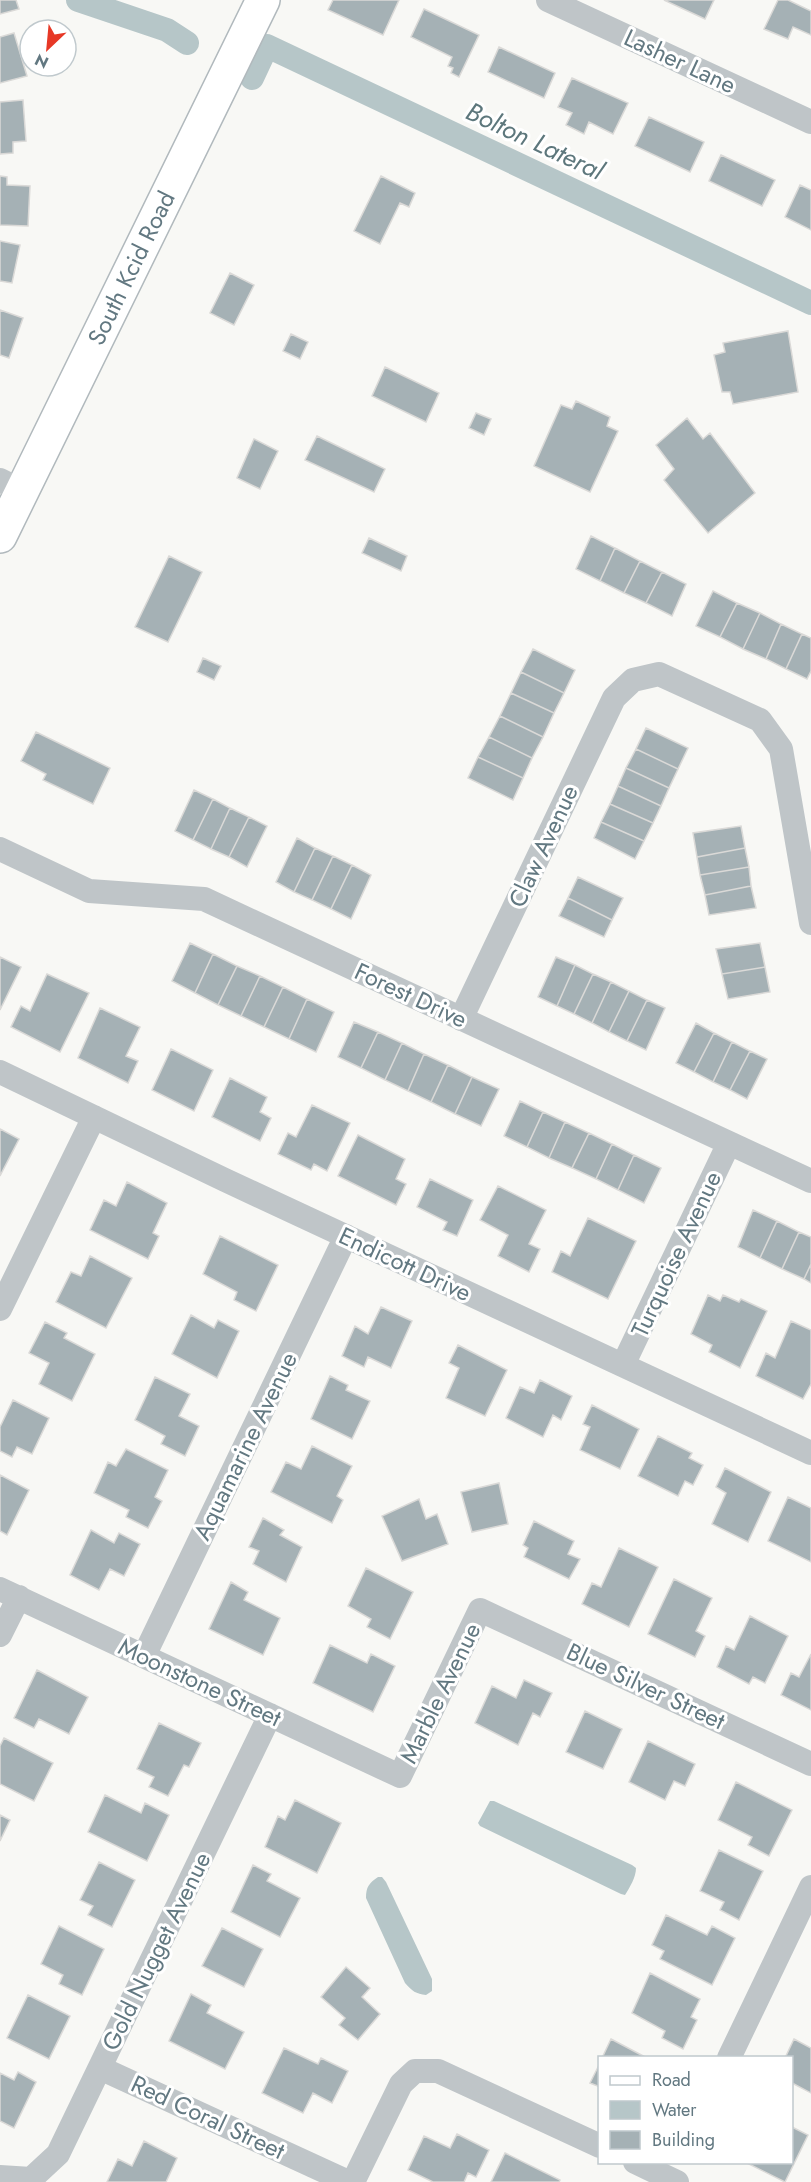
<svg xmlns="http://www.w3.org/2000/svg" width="811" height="2182" font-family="Jost,sans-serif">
<rect width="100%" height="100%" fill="#f8f8f5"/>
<!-- water -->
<path fill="#b6c6c8" d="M490,1801H494L632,1865L636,1868C636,1877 630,1887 625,1895L621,1894L480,1826L478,1823Z
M378,1877H382L386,1882L432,1979V1991L426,1995C416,1994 412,1991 405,1983L366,1898C366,1887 369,1883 378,1877Z"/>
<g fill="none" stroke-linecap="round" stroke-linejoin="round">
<!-- canal -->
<path stroke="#b6c6c8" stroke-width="24" d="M78,0L167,30L187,43
M252,78L267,46L811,303"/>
</g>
<!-- building -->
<path fill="#a5b1b5" stroke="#dad9d7" stroke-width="1.5" d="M0,0H16L19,9L0,14Z
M333,0H399L383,35L328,10Z
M664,0H714L705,19Z
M778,0H788L811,11V35L793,27L788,39L764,29Z
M424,9L479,35L459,77L451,73L453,68L448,66L452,57L411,37Z
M14,33L27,76L0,83V37Z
M499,47L555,73L544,98L488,72Z
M572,78L628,103L613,134L589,122L584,134L566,125L572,113L558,107Z
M23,100L26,141L13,142V153L0,154V102Z
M649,117L704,142L690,172L635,146Z
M721,155L775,180L762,206L709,181Z
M0,176L7,177V185L30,186L28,226L0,225Z
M381,176L415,193L409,207L400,203L380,244L354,231Z
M800,185L811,190V230L785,217Z
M0,241L20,245L12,283L0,281Z
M230,273L254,285L234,325L210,313Z
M0,310L23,318L9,358L0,355Z
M788,331L798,392L733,404L730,392H722L714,355L725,352L723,343Z
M291,334L308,342L300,359L283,351Z
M385,367L439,393L426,422L372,396Z
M576,401L610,417L607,426L618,431L590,492L534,466L561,405L572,409Z
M476,413L491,419L484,435L469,428Z
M687,418L703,439L710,433L755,493L708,533L664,480L674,469L656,445Z
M317,436L385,469L374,492L305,460Z
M254,439L278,451L260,489L237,478Z
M591,536L615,548L600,581L576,569Z
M369,538L407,556L401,571L362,553Z
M615,548L640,561L624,593L600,581Z
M169,556L202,572L168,642L135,627Z
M640,561L662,572L646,603L624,593Z
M662,572L686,584L672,616L646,603Z
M713,591L737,603L720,637L696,626Z
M737,603L760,613L743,649L720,637Z
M760,613L781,624L766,659L743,649Z
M781,624L802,634L786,669L766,659Z
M802,634L811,638V671L807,679L786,669Z
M533,649L575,670L564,693L521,672Z
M203,658L221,666L214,680L197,672Z
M521,672L564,693L554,713L511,693Z
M511,693L554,713L543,737L500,716Z
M500,716L543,737L532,758L489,737Z
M646,728L688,748L678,769L636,749Z
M36,732L110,768L93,804L43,780L46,774L21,761Z
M489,737L532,758L523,778L478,757Z
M636,749L678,769L669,788L626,768Z
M478,757L523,778L513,800L468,778Z
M626,768L669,788L661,806L618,786Z
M618,786L661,806L653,823L610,804Z
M194,790L213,799L193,840L175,831Z
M213,799L230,808L211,849L193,840Z
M610,804L653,823L644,841L601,822Z
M230,808L249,817L229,857L211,849Z
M249,817L267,826L247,867L229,857Z
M601,822L644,841L635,859L594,838Z
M741,826L745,848L697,857L693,833Z
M297,838L315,848L294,892L276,882Z
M315,848L333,856L312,900L294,892Z
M745,848L749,867L700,875L697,857Z
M333,856L352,865L331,909L312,900Z
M352,865L371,875L351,919L331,909Z
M749,867L751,886L705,895L700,875Z
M578,877L623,898L612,920L568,898Z
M751,886L756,908L709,915L705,895Z
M568,898L612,920L604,937L559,916Z
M190,943L213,954L195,993L172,981Z
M760,943L765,967L722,974L716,949Z
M213,954L237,966L218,1005L195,993Z
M0,957L21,967L0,1010Z
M556,957L575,965L557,1006L538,997Z
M575,965L593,974L574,1014L557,1006Z
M237,966L260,976L241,1016L218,1005Z
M765,967L770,992L728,999L722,974Z
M47,974L89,993L60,1052L11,1027L21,1006L30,1011Z
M593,974L611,982L592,1023L574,1014Z
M260,976L283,987L264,1027L241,1016Z
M611,982L629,991L609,1032L592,1023Z
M283,987L307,999L289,1039L264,1027Z
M629,991L647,1000L627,1041L609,1032Z
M307,999L334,1012L316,1052L289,1039Z
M647,1000L665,1008L646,1050L627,1041Z
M100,1008L140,1027L126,1056L138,1061L128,1083L78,1058Z
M354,1022L378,1032L361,1068L338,1057Z
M696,1023L714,1033L694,1072L676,1063Z
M378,1032L402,1043L385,1080L361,1068Z
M714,1033L732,1042L713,1082L694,1072Z
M732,1042L750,1051L730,1090L713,1082Z
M402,1043L424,1054L408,1091L385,1080Z
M171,1049L213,1070L194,1111L152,1090Z
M750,1051L767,1059L747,1099L730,1090Z
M424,1054L448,1065L431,1102L408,1091Z
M448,1065L472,1077L455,1114L431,1102Z
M472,1077L499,1089L481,1126L455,1114Z
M230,1078L267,1097L260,1112L271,1118L260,1141L212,1117Z
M520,1101L543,1112L527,1147L504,1136Z
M312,1105L350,1123L327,1171L314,1164L311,1170L278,1154L288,1133L296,1137Z
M543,1112L565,1122L549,1158L527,1147Z
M565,1122L589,1133L572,1168L549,1158Z
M0,1129L19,1139L0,1176Z
M589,1133L612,1144L596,1179L572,1168Z
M358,1135L405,1159L396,1179L406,1184L396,1205L338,1176Z
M612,1144L634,1155L618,1190L596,1179Z
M634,1155L661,1168L644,1203L618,1190Z
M430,1179L473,1200L457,1236L443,1230L447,1222L417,1207Z
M127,1182L167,1203L153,1233L159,1236L148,1259L90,1230L104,1200L116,1206Z
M498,1186L546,1210L529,1244L540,1249L529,1272L498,1256L508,1235L480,1220Z
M753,1210L777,1221L760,1258L738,1247Z
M588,1218L636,1241L608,1299L552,1272L561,1251L570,1256Z
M777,1221L799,1232L782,1269L760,1258Z
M799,1232L811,1237V1264L804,1279L782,1269Z
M220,1236L278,1265L256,1311L234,1300L237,1292L203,1274Z
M90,1256L132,1278L106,1328L56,1302L71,1272L81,1276Z
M811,1264V1283L804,1279Z
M708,1295L720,1301L723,1295L739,1302L741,1299L767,1311L740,1368L709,1352L712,1345L691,1334Z
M381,1307L412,1321L391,1368L368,1357L364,1367L342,1356L355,1326L368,1334Z
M191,1315L214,1328L218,1320L239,1331L217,1378L172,1354Z
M791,1321L811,1330V1384L803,1399L756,1376L766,1353L775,1358Z
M45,1322L67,1333L64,1338L95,1354L72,1401L39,1384L49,1363L29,1353Z
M458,1345L507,1370L485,1416L446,1398L459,1368L449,1363Z
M330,1376L348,1385L346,1390L370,1401L352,1439L311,1419Z
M155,1377L190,1394L179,1416L199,1426L185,1456L161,1444L165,1436L135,1420Z
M540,1380L572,1396L561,1420L553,1415L543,1437L506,1418L520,1387L534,1393Z
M13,1400L49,1418L32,1454L17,1447L12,1457L0,1451V1427Z
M592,1405L639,1429L620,1469L580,1450L590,1427L583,1424Z
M658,1436L692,1453L689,1458L703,1465L693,1485L685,1481L678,1496L638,1476Z
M312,1446L352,1466L337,1496L343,1500L332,1523L271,1492L286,1462L301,1469Z
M126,1449L168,1470L155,1497L162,1501L148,1528L126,1517L129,1510L94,1493L108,1462L116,1466Z
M725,1468L771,1492L748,1542L712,1524L726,1493L716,1487Z
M0,1475L29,1490L7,1535L0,1531Z
M499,1483L508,1524L472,1532L461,1492Z
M788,1497L811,1508V1562L768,1541Z
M419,1499L426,1519L437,1514L448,1544L402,1561L382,1516Z
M263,1518L284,1530L280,1535L302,1547L286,1582L253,1564L259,1551L249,1547Z
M534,1521L574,1541L568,1554L580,1559L569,1579L524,1557L528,1548L523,1545Z
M91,1530L114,1543L119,1533L140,1544L124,1576L110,1569L99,1590L70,1575Z
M619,1548L658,1567L629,1627L582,1604L592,1583L601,1587Z
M366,1568L413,1592L390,1639L367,1627L371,1619L348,1606Z
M674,1579L712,1598L696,1631L705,1636L695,1657L648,1634Z
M231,1582L248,1592L244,1600L280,1618L263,1655L209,1629Z
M750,1616L788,1636L765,1683L753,1677L749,1684L717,1667L726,1646L734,1650Z
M330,1645L367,1663L371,1654L395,1666L373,1712L313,1683Z
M811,1654V1710L781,1695L791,1673L799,1677Z
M37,1670L88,1697L69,1734L39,1719L34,1728L14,1718Z
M524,1680L552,1693L540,1717L533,1713L518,1745L475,1723L492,1686L516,1698Z
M585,1711L622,1729L603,1769L566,1752Z
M159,1723L201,1743L189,1767L184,1765L168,1796L149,1787L154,1777L137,1769Z
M4,1738L53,1763L34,1801L0,1784V1746Z
M648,1741L695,1764L685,1786L674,1781L665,1800L629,1782Z
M736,1782L792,1810L769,1856L748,1845L752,1837L718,1820Z
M105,1795L141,1813L145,1803L169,1815L147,1861L88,1832Z
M295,1800L341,1823L317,1873L265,1847L278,1816L285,1820Z
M0,1815L10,1820L0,1841Z
M719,1850L763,1871L739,1920L720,1910L724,1902L700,1891Z
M99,1862L135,1880L112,1927L88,1915L93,1906L80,1900Z
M253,1865L271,1874L267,1881L300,1898L280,1937L231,1912Z
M666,1915L707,1935L712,1926L735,1938L712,1985L660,1959L664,1951L652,1945Z
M59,1926L104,1949L82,1995L59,1984L63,1975L41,1964Z
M222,1928L263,1949L244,1987L202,1966Z
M346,1967L370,1988L362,1997L380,2014L358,2040L339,2025L345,2018L321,1997Z
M650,1973L700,1999L691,2017L697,2020L683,2049L662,2038L665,2031L632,2013Z
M191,1994L211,2005L207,2013L244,2032L225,2069L169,2041Z
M28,1995L70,2016L49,2059L7,2038Z
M611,2039L647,2058H602Z
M794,2039L811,2048V2093L792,2083V2058H785Z
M284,2048L318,2064L321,2058L348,2071L332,2103L313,2093L303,2113L262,2093Z
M600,2063V2087L590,2083Z
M18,2072L36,2082L14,2128L0,2121V2073L14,2080Z
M792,2127L808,2135L785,2182L747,2163L792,2162Z
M457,2134L489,2150L476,2177L468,2173L464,2182H433L408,2170L424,2136L450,2148Z
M144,2141L177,2158L166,2182H107L118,2159L132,2166Z
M505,2153L560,2180L559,2182H491Z"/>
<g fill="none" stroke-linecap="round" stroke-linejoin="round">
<!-- secondary casing -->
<g stroke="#b1b9bd" stroke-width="36">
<path id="secondary" d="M0,536L263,0"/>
</g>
<!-- street -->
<path stroke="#bfc5c8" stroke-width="24" d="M548,0L811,122
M0,480L22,491
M0,849L89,891L204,899L811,1181
M461,1019L614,698L633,680L659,674L760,720L781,749L811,923
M0,1072L225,1180L811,1453
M0,1309L94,1117
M623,1365L729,1143
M0,1589L400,1776L480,1610L811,1764
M0,1635L19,1597
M144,1656L346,1236
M729,2058L811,1887
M100,2068L348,2182
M635,2162L677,2182
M0,2177L31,2179L58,2154L270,1715
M353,2182L401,2084L415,2071H438L600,2146"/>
<!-- secondary -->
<use href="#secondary" stroke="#fff" stroke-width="33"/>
</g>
<g text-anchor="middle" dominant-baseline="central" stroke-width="6" stroke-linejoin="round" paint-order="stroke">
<!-- street labels -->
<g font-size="24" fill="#627881" stroke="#fff">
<text transform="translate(680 61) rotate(25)">Lasher Lane</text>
<text transform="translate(131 268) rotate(-64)">South Kcid Road</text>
<text transform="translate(543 846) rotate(-65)">Claw Avenue</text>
<text transform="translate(411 995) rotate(25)">Forest Drive</text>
<text transform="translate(676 1254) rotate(-65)">Turquoise Avenue</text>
<text transform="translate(405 1264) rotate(25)">Endicott Drive</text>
<text transform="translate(245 1446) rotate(-64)">Aquamarine Avenue</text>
<text transform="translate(200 1682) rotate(25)">Moonstone Street</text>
<text transform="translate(646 1686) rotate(25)">Blue Silver Street</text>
<text transform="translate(440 1693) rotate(-64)">Marble Avenue</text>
<text transform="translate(156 1951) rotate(-64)">Gold Nugget Avenue</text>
<text transform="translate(208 2117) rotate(25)">Red Coral Street</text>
</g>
<!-- water labels -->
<g font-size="26" font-style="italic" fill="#5d777c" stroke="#fff">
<text transform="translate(535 141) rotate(25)">Bolton Lateral</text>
</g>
</g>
<!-- legend -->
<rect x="598" y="2056" width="195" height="108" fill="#ffffff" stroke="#c0c9cd" stroke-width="1.5"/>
<rect x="610" y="2076" width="30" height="9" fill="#ffffff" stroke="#c0c9cd" stroke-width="1.5"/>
<text x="652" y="2086" font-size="18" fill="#627881">Road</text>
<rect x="610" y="2101" width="30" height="18" fill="#b6c6c8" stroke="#c0c9cd" stroke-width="1.5"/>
<text x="652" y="2116" font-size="18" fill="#627881">Water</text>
<rect x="610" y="2131" width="30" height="18" fill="#a5b1b5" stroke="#c0c9cd" stroke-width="1.5"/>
<text x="652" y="2146" font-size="18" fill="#627881">Building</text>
<!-- north arrow -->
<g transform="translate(48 48) rotate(206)"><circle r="28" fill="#ffffff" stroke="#c0c9cd" stroke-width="1.5"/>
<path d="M0-4.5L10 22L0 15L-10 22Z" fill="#e73826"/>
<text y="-9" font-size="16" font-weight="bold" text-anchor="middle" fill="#627881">N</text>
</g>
</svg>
